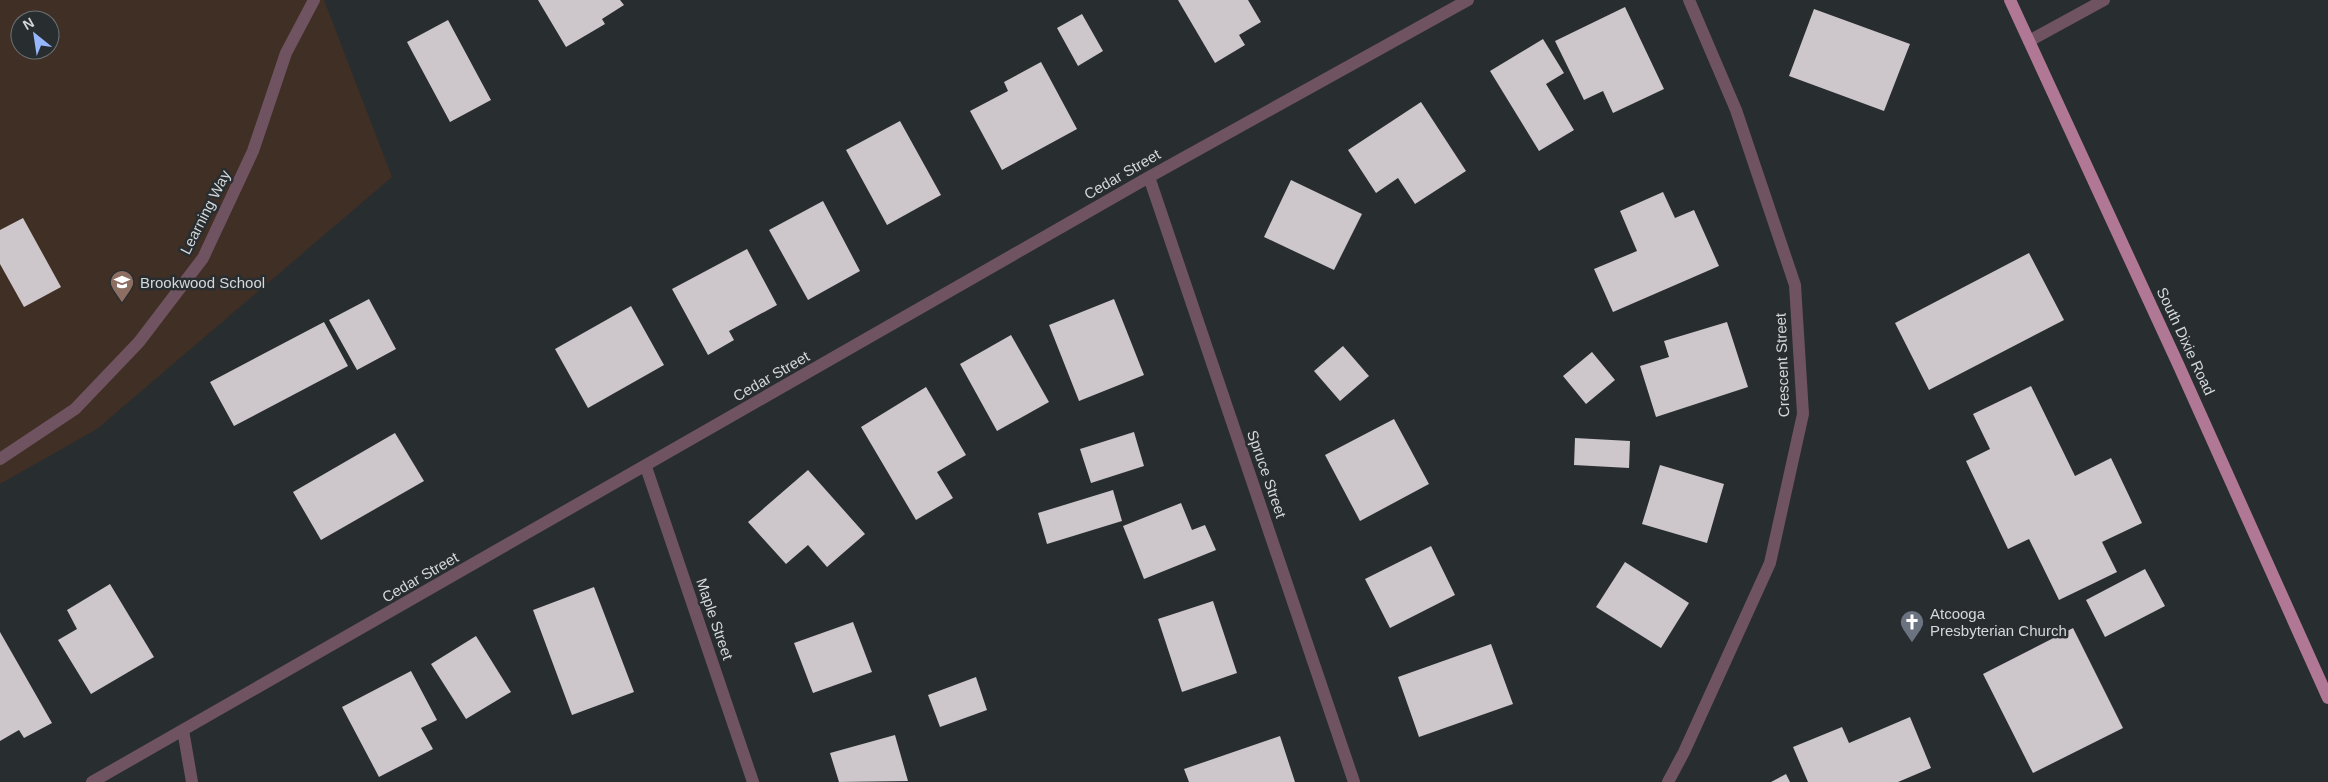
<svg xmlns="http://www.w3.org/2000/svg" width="2328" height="782" font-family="Arial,sans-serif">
<rect width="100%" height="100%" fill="#282d30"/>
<!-- education -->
<path fill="#402f25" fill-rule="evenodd" d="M0,0H324L392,177L97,429L0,484ZM20,20H50V50H20Z"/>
<!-- building -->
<path fill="#cdc6ca" d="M538,0H620L624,5L602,19L605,24L566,47Z
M1178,0H1248L1261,22L1239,35L1245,45L1215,63Z
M1625,7L1664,89L1613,113L1603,91L1584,100L1555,41Z
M1814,9L1910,44L1884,111L1789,76Z
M1082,14L1103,51L1078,66L1057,28Z
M448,20L491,100L450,122L407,42Z
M1543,39L1564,73L1546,84L1574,130L1539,151L1490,71Z
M1041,62L1077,129L1002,170L970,111L1008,91L1004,82Z
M1421,102L1466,171L1415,204L1398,178L1376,193L1348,150Z
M900,121L941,195L887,225L846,150Z
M1291,180L1362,214L1334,270L1264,237Z
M1663,192L1675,218L1694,210L1719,266L1613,312L1594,269L1637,251L1620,211Z
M823,201L860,271L808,300L769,230Z
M23,218L61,287L24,307L0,264V230Z
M747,249L777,305L729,331L734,340L708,355L672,289Z
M2029,253L2064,320L1929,390L1895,323Z
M369,299L396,349L357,370L329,320Z
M1114,299L1144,375L1079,401L1049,325Z
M631,306L664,365L588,408L555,349Z
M324,322L348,366L234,426L210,382Z
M1727,322L1748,387L1656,417L1640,366L1669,357L1664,341Z
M1011,335L1049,402L997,431L960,364Z
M1343,346L1369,376L1340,401L1314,371Z
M1592,352L1615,380L1586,404L1563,376Z
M2031,386L2075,476L2111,458L2142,523L2102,542L2117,572L2059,600L2029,539L2008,549L1966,461L1990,449L1973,414Z
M926,387L966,455L937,472L953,498L916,520L861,427Z
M1394,419L1429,484L1360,521L1325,455Z
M1134,432L1144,466L1091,483L1080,449Z
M395,433L424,481L321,540L293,492Z
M1575,438L1630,441L1629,468L1574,465Z
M1660,465L1724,484L1707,543L1642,524Z
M808,470L865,534L827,567L808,545L786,564L748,522Z
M1113,490L1122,521L1047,544L1038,513Z
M1181,503L1192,530L1205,525L1216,550L1144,579L1123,526Z
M1431,546L1455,595L1390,628L1365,579Z
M1625,562L1689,603L1661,648L1596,607Z
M2145,569L2165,606L2105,637L2086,600Z
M110,584L154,657L91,694L58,640L77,629L67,610Z
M594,587L634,692L572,715L533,610Z
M1213,601L1237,673L1182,692L1158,619Z
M853,622L872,672L813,693L794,643Z
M2073,628L2123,728L2033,773L1983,674Z
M0,632L52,723L24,738L19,730L0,741Z
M476,636L511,692L466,719L431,664Z
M1491,644L1513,704L1419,737L1398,677Z
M411,671L437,720L421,728L433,749L379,777L342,707Z
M976,677L987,710L940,727L928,695Z
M1910,717L1931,768L1898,782H1808L1793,747L1842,727L1849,743Z
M895,735L908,781L839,782L830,753Z
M1280,736L1295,782H1189L1184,769Z
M1786,774L1790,782H1771Z"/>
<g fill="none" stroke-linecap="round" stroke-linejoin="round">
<!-- minor -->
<path stroke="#6f5361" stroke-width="12" d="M2029,41L2104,0
M1149,177L1354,782
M0,459L75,409L139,342L203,258L253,151L286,53L314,0
M646,467L753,782
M183,730L192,782
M92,782L1149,177L1468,0
M1668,782L1684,752L1770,563L1803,414L1795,285L1736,110L1689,0"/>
<!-- major -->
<path stroke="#b17896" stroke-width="12" d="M2010,0L2178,364L2328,698"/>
</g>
<!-- icons -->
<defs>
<g id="school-pin" transform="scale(1.25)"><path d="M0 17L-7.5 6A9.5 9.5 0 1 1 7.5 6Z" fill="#8d6e63" stroke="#282d30"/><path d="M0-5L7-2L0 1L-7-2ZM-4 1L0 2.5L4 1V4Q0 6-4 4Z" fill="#fff"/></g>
<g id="church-pin" transform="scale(1.25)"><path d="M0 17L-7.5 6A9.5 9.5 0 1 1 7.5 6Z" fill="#6b7280" stroke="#282d30"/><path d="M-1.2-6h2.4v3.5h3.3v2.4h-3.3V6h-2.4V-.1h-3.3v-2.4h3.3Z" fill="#fff"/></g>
</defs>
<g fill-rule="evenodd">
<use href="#school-pin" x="122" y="282"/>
<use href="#church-pin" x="1912" y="622"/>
</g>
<g text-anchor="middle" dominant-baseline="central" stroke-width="5" stroke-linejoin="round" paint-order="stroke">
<!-- street labels -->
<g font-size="15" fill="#d5d8da" stroke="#282d30">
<text transform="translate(1122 174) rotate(-30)">Cedar Street</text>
<text transform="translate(205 212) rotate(-63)">Learning Way</text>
<text transform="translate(2186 341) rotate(65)">South Dixie Road</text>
<text transform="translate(1782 365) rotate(-92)">Crescent Street</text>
<text transform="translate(771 376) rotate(-30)">Cedar Street</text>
<text transform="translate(1267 474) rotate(71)">Spruce Street</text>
<text transform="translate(420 577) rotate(-30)">Cedar Street</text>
<text transform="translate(715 619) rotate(71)">Maple Street</text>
</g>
<!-- poi labels -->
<g font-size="15" fill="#d5d8da" stroke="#282d30" text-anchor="start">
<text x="140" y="282">Brookwood School</text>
<text x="1930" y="613">Atcooga<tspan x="1930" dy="17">Presbyterian Church</tspan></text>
</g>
</g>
<!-- north arrow -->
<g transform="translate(35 35) rotate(330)"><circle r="24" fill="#282d30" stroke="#6d7174"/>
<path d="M0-4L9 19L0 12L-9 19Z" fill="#96b6fd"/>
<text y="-8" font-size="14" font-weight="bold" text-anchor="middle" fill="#d5d8da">N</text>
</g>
</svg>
